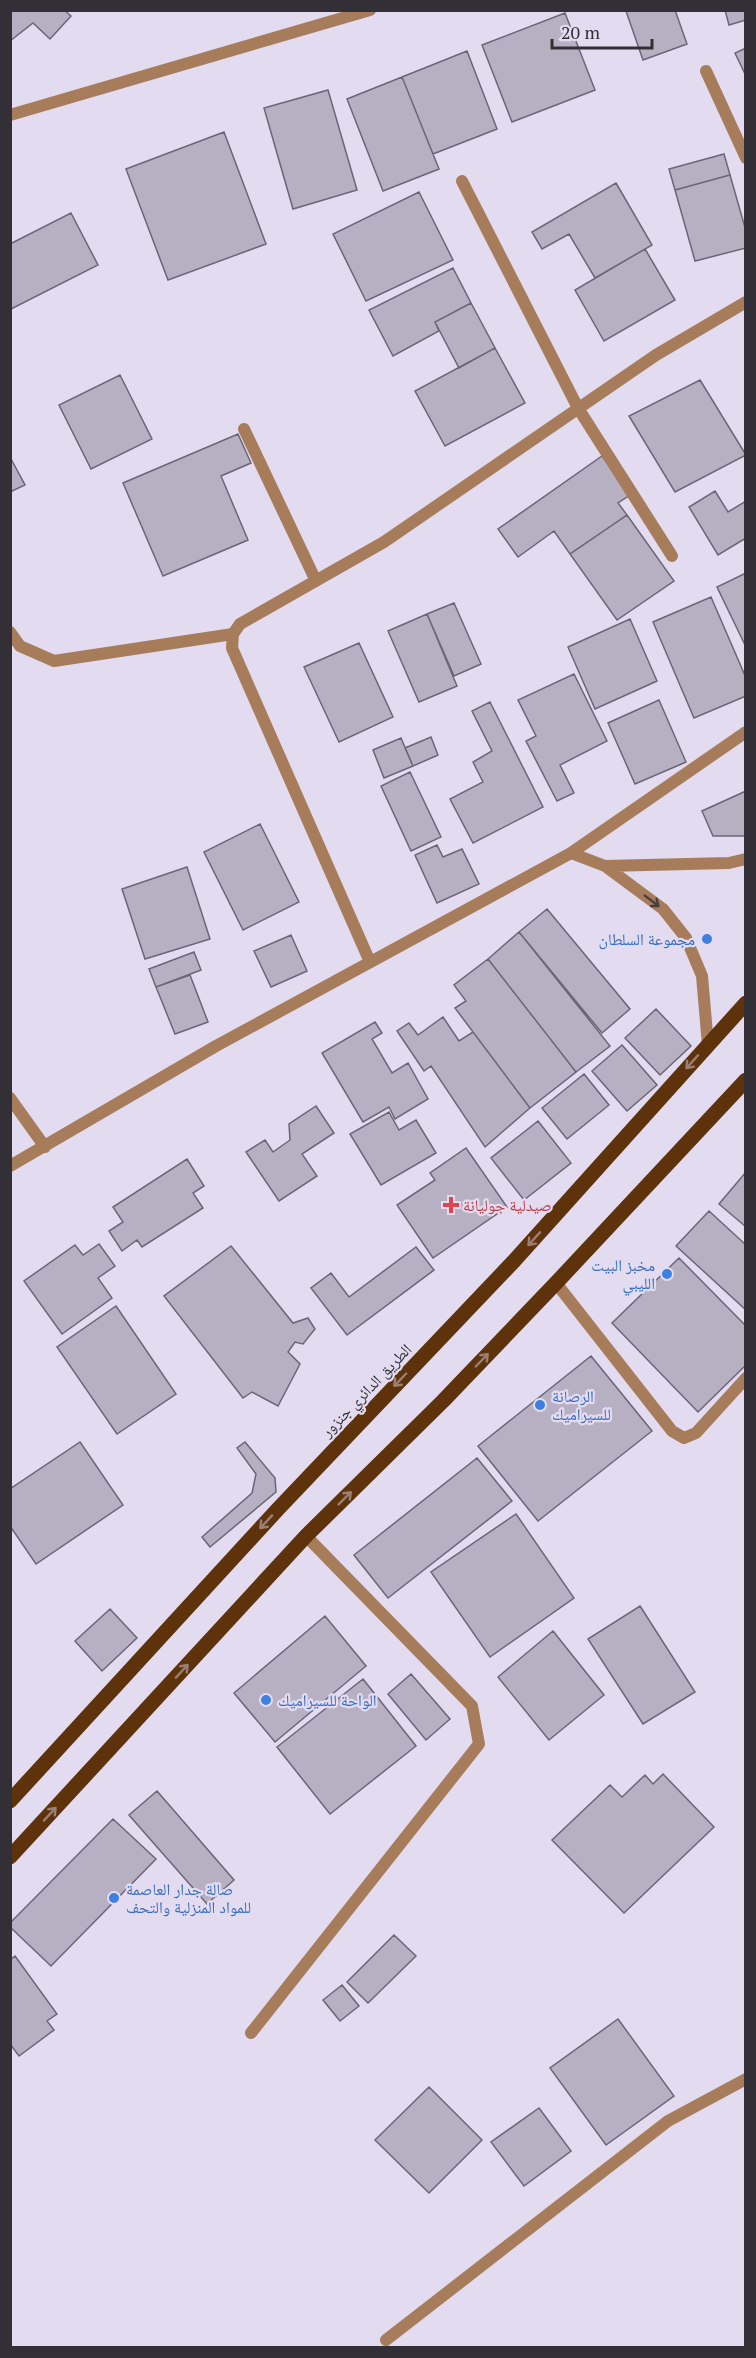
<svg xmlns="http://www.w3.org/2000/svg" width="756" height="2358" font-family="'PT Serif','Noto Naskh Arabic',serif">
<rect width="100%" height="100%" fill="#e3dbef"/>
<!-- building -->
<path fill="#b7b0c3" stroke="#6c6577" stroke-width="1.5" d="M10,10H64L71,16L50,39L33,23L10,41Z
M675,10L687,44L643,60L626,11Z
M725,10H746V20L729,25Z
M565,13L595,90L512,122L482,45Z
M746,48V76L735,53Z
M467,51L497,129L433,154L402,77Z
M402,77L439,169L383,191L347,99Z
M328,90L357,190L293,209L264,108Z
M224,132L266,244L168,280L126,169Z
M724,154L730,175L675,190L669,169Z
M730,175L746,231V248L695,261L675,190Z
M616,183L652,245L595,278L569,234L542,249L532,232Z
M419,192L453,260L366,301L333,234Z
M71,213L98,265L11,309L10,244Z
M645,249L675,300L604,341L575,290Z
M453,268L471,303L435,322L439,331L393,356L369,310Z
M471,303L495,348L459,368L435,322Z
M495,348L525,403L445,446L415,391Z
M120,375L152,439L91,469L59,405Z
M700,380L746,455L675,492L629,416Z
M238,434L251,463L221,476L248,540L163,576L123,483Z
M602,456L630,495L618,503L627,515L570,554L554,531L518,557L498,529Z
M10,457L25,485L10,492Z
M715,491L728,512L746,501V538L718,555L689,507Z
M627,515L674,581L617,620L570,554Z
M746,573V647L717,587Z
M711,597L746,678V696L694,718L653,622Z
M454,603L481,664L454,676L427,614Z
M427,614L457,686L419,702L388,631Z
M630,619L657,681L595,709L568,647Z
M359,643L393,717L339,742L304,667Z
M574,674L607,741L560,765L574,793L557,801L526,741L536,736L518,700Z
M659,700L686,762L635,784L608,723Z
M490,702L543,807L473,843L450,799L483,782L473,762L492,751L472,711Z
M431,737L438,755L413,766L405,748Z
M401,738L413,766L384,778L373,750Z
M410,772L441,837L411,851L381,786Z
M746,791V836H713L702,811Z
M260,824L299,902L243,930L204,852Z
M437,845L443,857L462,849L479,884L437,903L415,855Z
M187,867L210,939L145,959L122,889Z
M547,909L630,1009L602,1033L519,932Z
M519,932L610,1046L576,1072L488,959Z
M291,935L307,971L271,987L254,951Z
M194,952L201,970L156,987L149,969Z
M488,959L576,1072L530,1108L455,1008L466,1001L454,985Z
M190,975L208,1022L175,1034L156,987Z
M656,1009L691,1046L660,1075L625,1038Z
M443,1017L459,1041L473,1032L530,1108L485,1147L431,1066L424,1071L397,1031L409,1023L418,1035Z
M375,1022L382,1033L372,1039L392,1073L408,1063L428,1099L395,1119L389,1107L363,1122L322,1053Z
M622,1045L657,1085L627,1111L592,1071Z
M584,1074L609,1105L567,1139L542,1108Z
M316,1106L334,1133L302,1154L317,1176L279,1201L246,1152L265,1140L273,1152L290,1140L289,1124Z
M389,1112L399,1130L416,1120L436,1153L381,1185L350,1134Z
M538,1121L571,1163L524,1200L491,1158Z
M466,1148L507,1207L433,1258L397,1205L435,1180L430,1173Z
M187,1159L204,1186L193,1193L203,1208L142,1247L137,1240L122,1251L109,1231L123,1222L113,1207Z
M746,1172V1227L719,1204Z
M709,1211L746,1245V1310L676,1246Z
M99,1244L115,1266L98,1278L112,1298L62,1334L24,1281L75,1245L83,1255Z
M231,1246L293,1323L308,1318L315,1329L303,1344L295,1342L288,1352L300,1364L278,1406L252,1392L243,1398L164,1296Z
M416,1247L434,1270L347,1335L311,1288L331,1273L349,1297Z
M679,1258L746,1326V1365L698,1412L612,1323Z
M116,1306L176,1394L117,1434L57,1347Z
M591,1356L652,1431L538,1521L478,1446Z
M80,1442L123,1505L36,1564L10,1526V1489Z
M245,1442L275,1478L276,1492L210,1547L202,1537L252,1493L256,1474L237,1448Z
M477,1458L512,1501L388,1598L354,1555Z
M516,1514L574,1598L490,1657L431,1572Z
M640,1606L695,1692L643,1724L588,1639Z
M110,1609L137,1638L102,1671L75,1641Z
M325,1616L366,1666L275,1742L234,1693Z
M553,1631L604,1695L549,1740L498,1677Z
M411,1674L450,1719L426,1740L388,1694Z
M363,1679L416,1746L330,1814L277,1747Z
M663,1774L714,1827L624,1913L552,1840L610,1785L622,1797L645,1775L653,1784Z
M157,1791L234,1880L207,1904L129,1815Z
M113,1819L156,1859L51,1966L10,1927V1923Z
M394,1935L416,1956L368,2003L347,1982Z
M15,1956L57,2014L47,2021L54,2030L19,2056L10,2044V1960Z
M342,1985L359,2006L340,2021L323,2000Z
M618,2019L674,2096L606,2145L550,2068Z
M429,2087L482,2140L429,2193L375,2140Z
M539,2108L571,2151L524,2186L491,2142Z"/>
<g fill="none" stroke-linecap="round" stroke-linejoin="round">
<!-- lane -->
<path stroke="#a77c5b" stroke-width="12" d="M10,632L20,646L54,661L233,634
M556,1283L672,1431L684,1438L696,1433L746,1378
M251,2033L479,1744L472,1706L306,1536"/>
<!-- street -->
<path stroke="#a77c5b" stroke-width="12" d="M706,71L746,158
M10,115L370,10
M462,181L578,408L672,556
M244,429L316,581
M571,853L746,732
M605,866L729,863L746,859
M370,962L232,648L233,634L240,624L384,542L656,355L746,302
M10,1098L45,1147
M10,1166L216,1046L571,853L605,866L663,909L686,938L702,976L708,1045
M386,2340L668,2121L746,2079"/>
<!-- primary -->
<path stroke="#5e330b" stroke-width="15" d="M10,1801L278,1509L514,1261L746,1003
M10,1857L306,1536L443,1401L556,1283L746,1080"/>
</g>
<!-- one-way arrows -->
<defs><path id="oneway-shaft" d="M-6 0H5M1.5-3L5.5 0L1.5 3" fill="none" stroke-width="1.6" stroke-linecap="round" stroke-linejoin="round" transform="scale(1.5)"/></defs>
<use stroke="#493e3e" href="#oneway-shaft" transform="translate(652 901) rotate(37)"/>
<g stroke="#9a7f72">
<use href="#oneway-shaft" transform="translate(692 1062) rotate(132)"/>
<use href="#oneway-shaft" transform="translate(534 1239) rotate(132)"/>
<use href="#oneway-shaft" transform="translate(482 1360) rotate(-46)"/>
<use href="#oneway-shaft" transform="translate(400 1380) rotate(134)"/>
<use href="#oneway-shaft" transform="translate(345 1498) rotate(-45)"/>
<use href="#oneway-shaft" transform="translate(266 1522) rotate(133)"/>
<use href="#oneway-shaft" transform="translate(182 1671) rotate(-47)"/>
<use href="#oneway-shaft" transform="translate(50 1814) rotate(-47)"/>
</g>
<!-- markers -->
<g fill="#3f7fe0" stroke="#e3dbef" stroke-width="2">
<circle cx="707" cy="939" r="6"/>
<circle cx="667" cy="1274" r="6"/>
<circle cx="540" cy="1405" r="6"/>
<circle cx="266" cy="1700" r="6"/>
<circle cx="114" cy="1898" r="6"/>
</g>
<path fill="#e0444e" stroke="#e3dbef" stroke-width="2" d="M448 1196h6v6h6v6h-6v6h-6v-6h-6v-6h6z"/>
<g text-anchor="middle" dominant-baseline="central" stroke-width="4.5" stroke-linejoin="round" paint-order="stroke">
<!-- shop labels -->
<g font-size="16" fill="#366cbe" stroke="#e3dbef" text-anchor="start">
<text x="695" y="939" text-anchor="end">مجموعة السلطان</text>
<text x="655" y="1265" text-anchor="end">مخبز البيت<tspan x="655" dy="18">الليبي</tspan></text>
<text x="552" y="1396">الرصانة<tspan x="552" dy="18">للسيراميك</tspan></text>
<text x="278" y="1700">الواحة للسيراميك</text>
<text x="126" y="1889">صالة جدار العاصمة<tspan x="126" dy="18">للمواد المنزلية والتحف</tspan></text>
</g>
<!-- health labels -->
<g font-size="16" fill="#be3a42" stroke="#e3dbef" text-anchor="start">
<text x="463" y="1205">صيدلية جوليانة</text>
</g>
<!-- street labels -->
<g font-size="16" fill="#322f37" stroke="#e3dbef">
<text transform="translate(366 1390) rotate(-46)">الطريق الدائري جنزور</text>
</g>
</g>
<!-- border -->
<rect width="756" height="2358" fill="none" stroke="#322f37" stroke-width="24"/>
<!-- scale -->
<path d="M552 39v9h100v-9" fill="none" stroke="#322f37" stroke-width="3"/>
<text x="561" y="39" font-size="18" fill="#322f37" stroke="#e3dbef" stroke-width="4.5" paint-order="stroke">20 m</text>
</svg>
